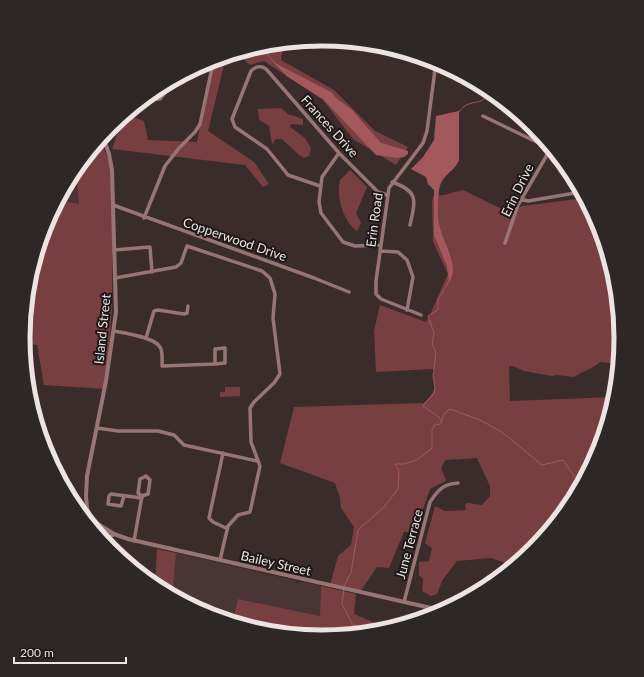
<svg xmlns="http://www.w3.org/2000/svg" width="644" height="677" font-family="Lato,sans-serif">
<rect width="100%" height="100%" fill="#3b2c2c"/>
<!-- built -->
<path fill="#493535" d="M72,175L77,182L80,204L59,200Z
M176,553L293,580L299,584L303,582L321,586L320,616L239,599L234,616L208,611L205,613L184,602L182,594L173,588Z"/>
<!-- green -->
<path fill="#783f40" d="M284,43L281,60L334,90L375,131L408,147L396,165L353,139L323,100L264,61L250,65L241,57L228,58L225,61L208,131L254,162L269,184L263,187L245,165L112,149L121,123L117,121L126,115L144,121L148,140L197,142L212,62H209L264,45Z
M281,108L288,114L303,119V125L291,124L290,127L305,138L311,148L309,156L304,158L299,155L282,139H276L272,144L269,126L259,120L258,109Z
M101,142L113,171L112,307L106,389L44,385L37,345L23,343L29,280L46,224L59,200L79,204L77,182L72,175L97,144Z
M350,170L367,187L356,213L361,223L357,231C343,221 336,197 340,180Z
M463,190L508,212L523,206L584,198C612,249 624,307 618,364L600,362C592,369 583,371 574,377L557,375L552,376L524,371L513,366H509L510,401L615,397C610,416 606,436 598,453C580,496 550,536 514,566L491,558L457,561L442,581L437,594L431,596L422,591L423,579L419,575V562L429,561L432,548L425,543L435,506L445,511L466,510L465,504L468,503L482,505L490,496V486L477,458L446,460C437,471 444,470 446,481L430,489L415,532H404L389,568L377,567L360,592L330,585L338,556L351,545L354,527L341,508L340,498L335,483L280,463L294,407L424,403C440,387 432,390 434,369L376,372L374,331L380,305L426,322L429,317L448,274L433,242L432,202L433,196L444,195Z
M225,387H240V396L220,397V392H225Z
M157,549L176,553L173,588L182,594L184,602L155,587Z
M321,586L356,594L354,614L382,626L378,632L322,637L263,632L205,613L208,611L234,616L238,599L320,616Z"/>
<!-- water -->
<path fill="#a3595b" d="M273,62L331,92L337,99L351,109L381,143L408,151V154L404,157L397,158L376,155L323,99L288,77Z
M459,111V160C454,173 442,173 439,190C438,200 437,214 439,224C442,241 461,267 449,282L447,266L434,235V190L428,184L426,177L411,169L423,157L434,140L436,116Z"/>
<g fill="none" stroke-linecap="round" stroke-linejoin="round">
<!-- stream -->
<path stroke="#a3595b" stroke-width="1" d="M263,45L268,55L275,63
M459,112C470,96 482,109 490,91
M441,421L439,417L423,406L434,393L435,388L433,376L436,353L432,344L434,333L428,316L438,310V300L449,281
M344,586L351,573L358,530L384,507L398,489L399,470L395,464H403L417,460L432,448V430L435,425L441,424L444,414L450,409L480,420L502,432L542,465L563,460L581,486
M344,589L342,604L353,625L362,628L361,634"/>
<!-- minor -->
<path stroke="#987575" stroke-width="3.5" d="M143,100L160,99L165,93L171,82
M483,116L551,149
M339,153L322,177L319,202L321,213L343,242L355,246L381,245
M392,182C418,191 416,199 410,225
M320,186L288,175L267,149L235,127L232,119L251,71C256,66 262,65 267,70L339,153L378,192L387,195
M521,199L528,201L581,192
M113,205L314,278L349,292
M144,218L165,166L179,148L195,132L200,124L212,68L211,61
M505,243L518,205L551,148
M114,250L150,247L152,272
M380,251L398,252L407,260L413,277L407,310
M115,278L176,267L181,263L187,246L262,271L270,278L275,294L273,318L280,374L274,383L254,402L250,408L251,442L260,466L250,512L238,515L228,526L220,560
M421,315L381,299L376,294V281L389,188L423,143L427,131L436,62
M114,331C125,333 154,337 160,347C163,351 162,360 162,366L215,364V349L225,348V363L215,364
M146,338L154,311L158,310L184,314L187,313L188,306
M97,428L118,431H158L174,435L184,445L257,461
M223,453L209,518L213,522L226,528
M124,496L121,506L108,504L109,496L111,494L142,498
M134,541L142,496L148,494L150,480L146,476L140,479L138,493L142,496
M404,602L430,502C438,490 443,484 458,483"/>
<!-- tertiary -->
<path stroke="#987575" stroke-width="4" d="M93,521L114,534L128,539L431,608L444,609L459,603
M98,534L87,508L86,496L87,476L106,381L116,312L112,170L109,154L103,137
M103,541L114,534"/>
</g>
<g text-anchor="middle" dominant-baseline="central" stroke-width="4" stroke-linejoin="round" paint-order="stroke">
<!-- street labels -->
<g font-size="13" fill="#ece3e2" stroke="#1d1717">
<text transform="translate(330 126) rotate(48)">Frances Drive</text>
<text transform="translate(517 190) rotate(-64)">Erin Drive</text>
<text transform="translate(374 220) rotate(-82)">Erin Road</text>
<text transform="translate(235 239) rotate(19)">Copperwood Drive</text>
<text transform="translate(102 329) rotate(-84)">Island Street</text>
<text transform="translate(409 544) rotate(-75)">June Terrace</text>
<text transform="translate(276 563) rotate(13)">Bailey Street</text>
</g>
</g>
<!-- crop -->
<path d="M0 0H644V677H0ZM30 338a292 292 0 1 1 584 0a292 292 0 1 1-584 0Z" fill="#2e2727" fill-rule="evenodd"/>
<path fill="none" stroke="#ece3e2" stroke-width="5" d="M30 338a292 292 0 1 1 584 0a292 292 0 1 1-584 0Z"/>
<!-- scale -->
<path d="M14 657v6h112v-6" fill="none" stroke="#ece3e2" stroke-width="2"/>
<text x="20" y="657" font-size="12" fill="#ece3e2" stroke="#1d1717" stroke-width="3" paint-order="stroke">200 m</text>
</svg>
